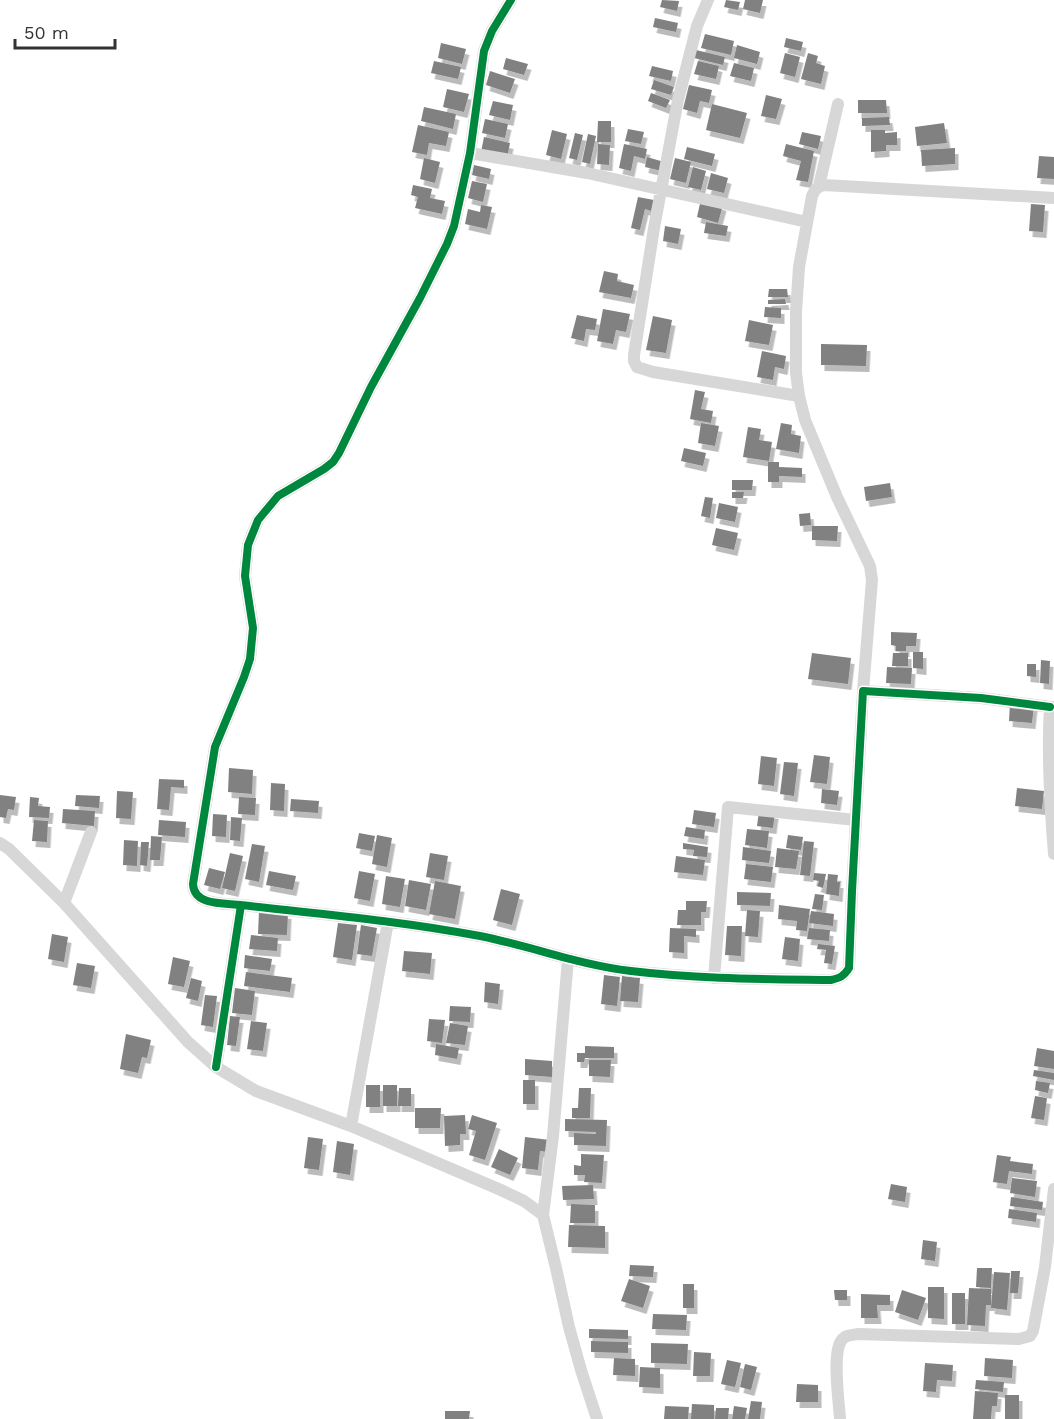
<svg xmlns="http://www.w3.org/2000/svg" width="1054" height="1419" font-family="'Work Sans',sans-serif">
<defs>
<filter id="shadow"><feDropShadow dx="3.5" dy="6" stdDeviation="0" flood-color="#0004"/></filter>
</defs>
<rect width="100%" height="100%" fill="#fff"/>
<!-- building -->
<path fill="#818181" filter="url(#shadow)" d="M662,0L679,1L677,11L660,7Z
M726,0L740,2L738,10L724,7Z
M745,0H763L760,13L743,9Z
M655,18L678,23L676,32L653,27Z
M705,34L734,41L731,55L701,48Z
M786,38L803,42L801,51L784,47Z
M441,43L466,49L462,64L438,58Z
M737,45L760,52L757,64L734,58Z
M696,50L725,57L723,65L694,58Z
M785,53L800,57L795,77L780,73Z
M808,53L818,56L816,63L825,66L821,84L801,79Z
M506,58L528,64L524,75L503,69Z
M434,61L461,67L458,79L431,73Z
M698,61L719,66L716,79L694,74Z
M734,63L754,68L751,81L730,76Z
M652,66L673,71L671,81L649,76Z
M490,71L515,79L510,93L486,85Z
M654,80L674,87L671,95L651,89Z
M689,85L712,90L709,103L700,101L697,113L683,109Z
M447,89L469,94L464,112L443,107Z
M651,93L670,100L666,108L648,101Z
M766,95L782,99L776,119L761,116Z
M858,100H886L887,113H858Z
M493,101L513,105L510,120L489,115Z
M712,104L747,113L740,138L706,130Z
M424,107L456,114L453,129L421,121Z
M889,117L890,125L862,126V118Z
M485,119L508,124L505,138L482,133Z
M598,121H611V142H597Z
M944,123L947,143L917,146L915,127Z
M418,125L449,132L446,146L429,143L427,155L412,152Z
M628,129L644,132L641,144L625,141Z
M552,130L567,134L561,159L546,155Z
M871,130H885V133L897,132V145H886V151L871,152Z
M802,132L821,136L818,149L799,144Z
M575,133L583,135L577,160L569,158Z
M588,134L596,136L590,164L582,162Z
M484,137L510,143L507,158L481,152Z
M598,144L610,145L609,165L597,164Z
M624,144L647,149L645,159L634,156L631,171L619,168Z
M786,144L814,151L808,182L796,180L801,161L783,156Z
M687,147L715,154L712,166L684,159Z
M955,148V164L922,166L921,150Z
M1039,156L1054,157V179L1037,178Z
M647,157L664,162L662,171L645,167Z
M424,158L440,162L435,183L420,179Z
M675,158L691,162L686,183L670,179Z
M474,165L491,169L489,179L472,175Z
M693,167L706,171L701,190L688,187Z
M711,173L728,178L724,193L707,189Z
M472,181L487,184L483,202L468,198Z
M413,185L432,189L430,198L445,201L442,214L415,208L418,197L411,195Z
M638,197L654,200L651,211L645,209L640,230L631,228Z
M701,199L723,205L718,223L697,217Z
M1031,204L1045,205L1043,232L1029,231Z
M481,205L492,207L487,229L465,224L468,209L480,212Z
M706,222L728,226L726,236L704,233Z
M665,226L681,229L678,244L663,241Z
M604,271L618,274L617,281L634,285L631,298L599,292Z
M769,289H787L788,297H768Z
M785,299L786,304H768V300Z
M765,307L781,308V318L764,317Z
M603,309L630,314L626,332L616,330L613,344L597,341Z
M577,315L597,319L595,330L586,329L584,341L571,338Z
M653,316L672,320L666,353L646,350Z
M749,320L773,325L769,345L745,341Z
M821,344L867,345L866,366L821,365Z
M762,351L786,356L784,369L775,367L773,380L757,377Z
M695,390L705,392L701,409L713,411L711,423L690,419Z
M701,423L719,426L715,446L698,443Z
M781,423L792,425L791,434L801,436L799,453L776,449Z
M748,427L761,429L759,440L772,442L769,461L743,457Z
M684,448L706,453L703,466L681,461Z
M768,462H779V467L802,468V477L779,476V482H768Z
M732,480H753L752,490H732Z
M890,483L892,497L866,501L864,487Z
M732,492H744L743,498H732Z
M705,497L713,498L710,518L701,516Z
M719,503L738,507L735,522L716,518Z
M810,513L811,525L800,526L799,514Z
M812,526H838L837,541L812,540Z
M716,528L738,533L734,550L712,545Z
M891,632L917,633L916,646H906V651H896V646L891,645Z
M913,652H923V669L913,668Z
M812,653L851,658L848,684L808,679Z
M893,653H908V666H892Z
M1041,660L1050,661L1049,684L1040,683Z
M1027,664H1036V677L1027,676Z
M887,667L912,668L911,684L886,683Z
M1010,703L1034,705L1032,723L1009,721Z
M814,755L830,757L827,784L810,782Z
M761,756L777,758L774,786L758,784Z
M784,762L798,763L794,796L780,794Z
M229,768L253,770L252,794L228,792Z
M159,779L184,780V788L171,787L169,810L157,809Z
M271,783L285,784L284,811L270,810Z
M1017,788L1044,791L1042,809L1015,806Z
M822,789L839,791L837,805L821,803Z
M117,791L133,792L131,819L116,818Z
M0,795L16,797L14,810L8,809L6,818L0,817Z
M76,795L100,796L99,808L75,806Z
M30,797L39,798L38,806L50,807L49,818L29,817Z
M239,797L256,798L255,815L238,814Z
M291,799L319,801L318,813L290,811Z
M63,809L95,811L94,826L62,823Z
M694,810L716,813L714,827L692,824Z
M759,811L775,813L773,828L757,826Z
M213,814L227,815L226,837L212,836Z
M231,817L242,818L240,841L230,840Z
M34,820L48,821L47,842L32,841Z
M159,820L186,822L185,837L158,835Z
M686,827L705,830L704,839L684,836Z
M747,829L769,831L767,848L745,845Z
M359,833L375,836L372,851L356,848Z
M377,835L392,838L387,867L372,864Z
M788,835L803,837L801,850L786,848Z
M151,836L162,837L160,860H150Z
M124,840L138,841L137,866L123,865Z
M804,841L814,842L810,876L800,875Z
M141,842H149L147,866L140,865Z
M683,843L708,847L707,857L693,856L694,850L683,849Z
M252,844L265,846L259,882L245,879Z
M743,847L771,851L769,863L742,860Z
M777,848L799,851L796,869L775,867Z
M230,853L243,856L235,891L222,888Z
M430,853L448,856L444,880L426,877Z
M676,856L705,860L703,875L674,872Z
M746,864L773,867L771,882L744,879Z
M209,868L225,872L220,889L204,885Z
M269,871L296,876L293,890L266,885Z
M359,871L375,874L370,901L354,898Z
M814,873L826,874L823,888L817,886L819,881L813,880Z
M828,874L838,875L837,882H840L839,896L826,894Z
M386,876L405,879L400,907L382,904Z
M409,880L431,884L426,910L405,906Z
M435,881L461,886L455,919L429,914Z
M501,889L520,894L512,925L493,920Z
M737,892L771,893L770,906L737,905Z
M815,894L824,895L822,910L812,909Z
M686,901H707L706,912H701V925H677L678,910H686Z
M779,905L810,909L807,931L796,930L797,921L778,919Z
M747,910L760,911L758,937L745,936Z
M259,911L288,913L287,935L258,934Z
M811,911L834,914L833,926L809,923Z
M338,923L357,925L352,960L333,957Z
M361,925L377,928L372,956L357,954Z
M727,926H742L741,956L725,955Z
M670,928L696,929V937L684,936V953L669,952Z
M809,928L830,930L829,941L807,939Z
M52,934L68,937L64,962L48,959Z
M251,935L278,938L277,951L249,949Z
M785,937L800,939L798,961L782,959Z
M818,944L835,946L832,964L824,963L826,950L817,949Z
M404,951L432,953L430,974L402,971Z
M245,955L272,959L270,971L244,968Z
M173,957L190,961L184,987L168,984Z
M77,963L95,966L91,988L73,985Z
M246,972L292,978L290,992L244,986Z
M604,975L620,977L617,1006L601,1004Z
M622,976L640,978L638,1002L620,1001Z
M191,978L202,981L198,1001L186,998Z
M485,982L500,984L498,1004L484,1002Z
M235,988L255,991L252,1015L232,1013Z
M205,995L217,996L213,1027L201,1025Z
M450,1006L471,1007L470,1022L449,1021Z
M230,1016L240,1017L236,1046L227,1045Z
M429,1019L445,1020L442,1043L427,1041Z
M251,1021L267,1023L263,1051L247,1049Z
M450,1023L468,1026L465,1045L446,1043Z
M126,1034L151,1040L147,1058L142,1057L138,1073L120,1069Z
M436,1044L459,1048L457,1059L435,1055Z
M585,1046L614,1047V1058H585L584,1062H577V1053H585Z
M1037,1048L1054,1051V1069L1034,1066Z
M525,1059L552,1061V1077L525,1075Z
M589,1060H611L610,1077L589,1076Z
M1034,1070L1054,1073V1080L1033,1076Z
M523,1080H535V1104H523Z
M1036,1081L1050,1083L1048,1093L1035,1090Z
M366,1085H380V1107H366Z
M383,1085H397V1106H383Z
M399,1088H411V1106H398Z
M579,1088H591L590,1118H572V1108H578Z
M1035,1096L1047,1098L1044,1120L1031,1118Z
M415,1108H441L440,1128H415Z
M465,1115L466,1134H460V1145L445,1146L444,1116Z
M472,1115L497,1123L485,1160L469,1155L476,1131L468,1129Z
M565,1119L607,1120L606,1146L574,1145V1133L596,1134V1132L565,1131Z
M308,1137L323,1139L319,1170L304,1168Z
M525,1137L550,1140L548,1152L540,1151L538,1170L522,1168Z
M337,1141L354,1144L350,1175L333,1172Z
M499,1149L518,1158L510,1175L491,1167Z
M581,1154L604,1155L602,1183L584,1182L585,1175H574V1165L581,1166Z
M997,1155L1011,1157L1010,1161L1033,1164L1032,1174L1009,1171L1007,1184L993,1182Z
M1012,1178L1037,1181L1035,1197L1010,1193Z
M891,1184L907,1187L905,1202L888,1199Z
M593,1185L594,1199L563,1200L562,1186Z
M1011,1197L1043,1202L1042,1210L1010,1206Z
M571,1204L595,1205V1223H570Z
M1009,1209L1037,1213L1036,1222L1008,1218Z
M569,1225L605,1226V1248L568,1247Z
M923,1240L937,1242L935,1261L921,1259Z
M630,1265L654,1266L653,1277L629,1276Z
M977,1268H992L991,1288L976,1287Z
M1011,1271H1020L1018,1293H1010Z
M994,1272L1010,1273L1007,1310L991,1308Z
M629,1279L650,1286L643,1308L621,1301Z
M683,1284H694V1308H683Z
M928,1287H944V1319L928,1318Z
M969,1288L991,1289V1305H986L985,1326L967,1325Z
M834,1290H847V1300H835Z
M902,1290L926,1298L918,1320L895,1312Z
M952,1293H965V1324H952Z
M861,1294L890,1295V1305H877L878,1318H861Z
M653,1314L687,1315L686,1330L652,1329Z
M589,1329L628,1330V1339L589,1338Z
M591,1341L628,1342V1353L591,1352Z
M651,1343L688,1344L687,1364L651,1363Z
M694,1352L711,1353L710,1376H693Z
M614,1358L635,1359V1376L613,1375Z
M985,1358L1013,1360L1012,1378L984,1376Z
M727,1360L741,1363L735,1387L721,1384Z
M925,1363L953,1365L952,1381L937,1380L936,1392L923,1391Z
M745,1364L757,1367L751,1390L740,1387Z
M640,1367L660,1368V1388L639,1387Z
M976,1380L1004,1382L1003,1392L975,1389Z
M797,1384L818,1385V1402H796Z
M975,1391L998,1393L997,1406H992L991,1419H973Z
M1005,1395H1019V1419H1005Z
M751,1401L762,1402L760,1419H748Z
M692,1404L714,1405V1419H691Z
M665,1406L689,1407L688,1419H664Z
M734,1406L747,1408L745,1419H732Z
M716,1408H729L728,1419H715Z
M445,1411H470L469,1419H445Z"/>
<g fill="none" stroke-linecap="round" stroke-linejoin="round">
<!-- street -->
<path stroke="#d7d7d7" stroke-width="12" d="M708,0L697,26L678,100L654,228L634,355V361L637,367L653,372L799,396
M470,153L587,173L807,222
M819,186L838,104
M863,691L872,580L870,566L837,497L805,420L799,396L796,373V312L799,267L812,196C815,189 817,187 824,185L1054,198
M1054,707H1050C1047,756 1050,805 1054,854
M0,843L9,849L64,903L188,1042L216,1067L256,1091L351,1126L501,1190L524,1201L543,1215L556,1268L569,1327L581,1370L597,1419
M64,903L91,832
M241,905C224,903 194,906 193,884L215,747L244,677L250,659L253,628L245,576L248,545L258,520L278,496L324,469L333,462L339,453L371,387L420,298L447,244L454,226L470,153L484,51L492,31L511,0
M714,978L728,807L856,820
M216,1067L241,905C321,914 401,921 480,936C531,946 579,965 631,971C697,979 764,979 831,980C840,978 844,976 849,968L852,891L863,691L981,698L1050,707
M351,1126L388,922
M543,1215L553,1136L568,959
M840,1419C839,1402 832,1355 841,1341C845,1335 851,1335 858,1334L1019,1339L1030,1336L1033,1331L1045,1267L1054,1189"/>
<!-- cycleway casing -->
<g stroke="#fff" stroke-width="11">
<path id="cycleway" d="M241,905C224,903 194,906 193,884L215,747L244,677L250,659L253,628L245,576L248,545L258,520L278,496L324,469L333,462L339,453L371,387L420,298L447,244L454,226L470,153L484,51L492,31L511,0
M216,1067L241,905C321,914 401,921 480,936C531,946 579,965 631,971C697,979 764,979 831,980C840,978 844,976 849,968L852,891L863,691L981,698L1050,707"/>
</g>
<!-- cycleway -->
<use href="#cycleway" stroke="#00873e" stroke-width="8"/>
</g>
<!-- scale -->
<path d="M15 39v9h100v-9" fill="none" stroke="#333333" stroke-width="3"/>
<text x="24" y="39" font-size="18" fill="#333333" stroke="#ffffff" stroke-width="4.5" paint-order="stroke">50 m</text>
</svg>
